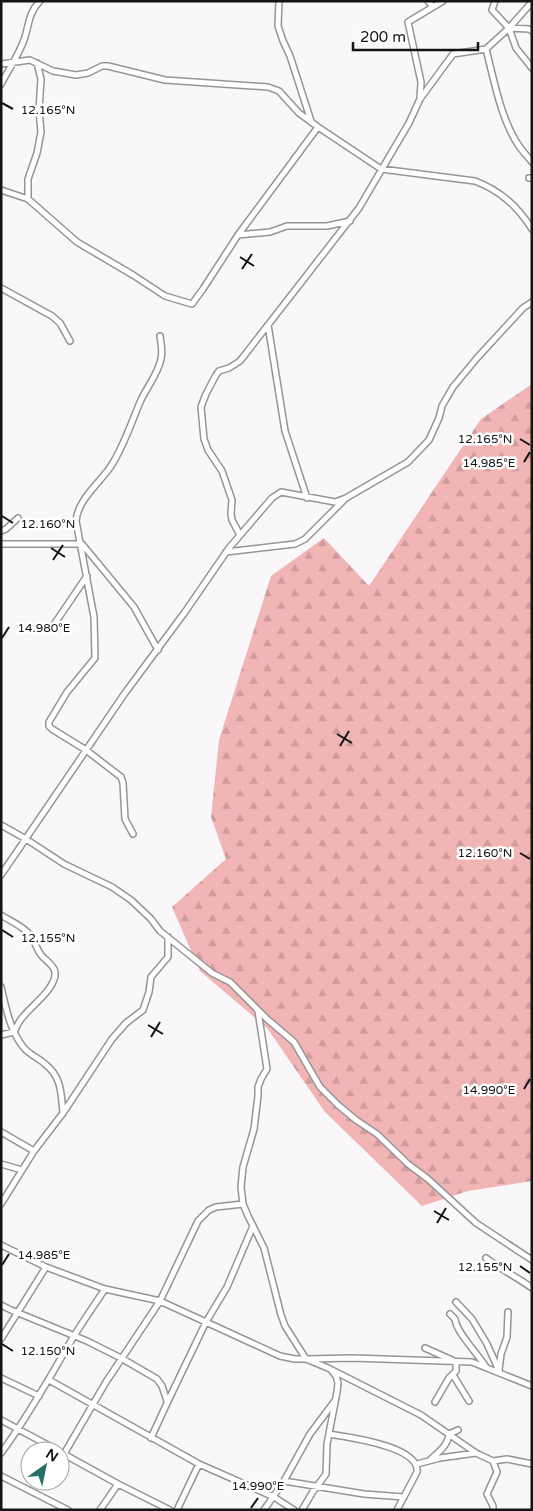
<svg xmlns="http://www.w3.org/2000/svg" width="533" height="1511" font-family="'Varela Round',sans-serif">
<defs>
<pattern id="forest-firs" width="22" height="20" patternUnits="userSpaceOnUse" patternTransform="scale(1.25)"><rect width="22" height="20" fill="#f2b5b6"/><path d="M5 1l3.5 6h-7zM16 11l3.5 6h-7z" fill="#cf9b9c"/></pattern>
</defs>
<rect width="100%" height="100%" fill="#faf7fa"/>
<!-- forest -->
<path fill="url(#forest-firs)" d="M532,384V1181L468,1191L422,1206L325,1112L267,1028L200,971L172,907L226,859L211,817L219,740L271,576L324,538L369,586L481,419Z"/>
<g fill="none" stroke-linecap="round" stroke-linejoin="round">
<!-- minor casing -->
<g stroke="#979497" stroke-width="8">
<path id="minor" d="M279,1L278,26L283,41L290,56L311,121
M532,2L509,28L529,29L532,31
M433,7L443,1
M509,28L516,48L532,68
M486,49C494,80 501,120 519,146C523,152 528,157 532,162
M1,64L30,60L53,71L76,75L88,73L102,66H108L165,80L268,87L279,91L299,113L318,127L381,169L475,181C501,191 517,206 532,229
M1,84C9,69 20,53 25,37C29,24 29,12 40,1
M420,99L421,82L408,22L433,7L428,1
M529,178H532
M1,190L28,199L77,242L133,275L165,296L192,304L203,289L238,235L318,127
M28,199V179L37,153L41,132L39,110L41,79L37,63
M238,235L270,232L287,226H327L350,221
M1,288L52,316L60,323L70,341
M268,325L285,431L307,498
M1,531L6,529L18,518
M240,535L232,520L231,514L232,500L222,471L208,450L204,439L201,407L206,394L216,375L219,371L229,368L240,361L359,208L409,123L420,99L453,54L486,49L509,28L492,10L495,1
M1,544H82L134,607L158,650
M226,552L295,544L305,539L344,500
M53,626L87,576
M1,825L26,839L64,864L112,887L131,900L151,919L160,931L212,973L230,982L267,1019L294,1042L320,1087L338,1105L356,1120L377,1134L408,1164L428,1179L476,1223L532,1260
M133,834L125,819L123,783L121,777L86,750L52,729L49,726V722L67,692L95,658L94,617L76,521C78,499 99,484 111,466C124,446 131,423 141,400C147,387 158,374 161,359C163,351 161,344 160,336
M1,875L125,693L185,612L229,548L272,498L281,492L335,502L346,498L408,462L429,440L439,418L442,406L453,387L477,358L523,308L532,302
M1,915C10,921 23,926 30,935C35,941 36,948 41,955C45,960 54,965 55,972C57,988 30,1007 22,1018C18,1022 17,1027 14,1032L1,1035
M1,987C6,1008 10,1031 24,1048C30,1055 39,1058 45,1064C62,1077 61,1094 63,1113
M258,1011L267,1069L261,1079L258,1087V1096L254,1129L243,1167L241,1187L243,1204L248,1216L264,1248L281,1315L285,1326L306,1359L352,1358L472,1362L532,1386
M1,1132L34,1151
M1,1164L22,1170
M1,1204L34,1151L63,1113L112,1039L126,1023L143,1010L149,992L151,977L168,957V937
M1,1245L46,1267L105,1289L160,1301L280,1356L295,1359H306L328,1368L421,1415L476,1453L493,1461L507,1459L532,1464
M486,1258C500,1269 517,1277 532,1288
M456,1302L472,1319L487,1344L500,1373
M1,1305L11,1310L87,1341L121,1358L157,1379L162,1386L167,1401
M450,1314L455,1319C456,1332 478,1354 486,1367
M1,1339L46,1267
M425,1348L452,1360
M499,1370L501,1354L507,1337L508,1312
M453,1375L469,1401
M1,1378L39,1396
M49,1380L199,1464L274,1497L294,1510
M435,1402L449,1378L456,1371V1362
M1,1420L59,1451
M329,1434C348,1437 420,1446 417,1472L397,1510
M151,1438L168,1401L206,1322L227,1287L253,1226
M60,1452L118,1484L170,1510
M1,1453C25,1421 44,1387 64,1353C76,1331 91,1310 105,1289
M64,1454L106,1382L160,1301L198,1221L209,1210L216,1207L243,1204
M431,1459C439,1452 448,1445 449,1434L458,1430
M493,1461L497,1472L487,1494L493,1506V1510
M417,1464L440,1458L476,1453
M1,1476L68,1510
M284,1481L364,1494L404,1497
M100,1510L118,1484
M177,1510L199,1464
M264,1510L284,1481L310,1434L334,1402
M302,1510L312,1493L326,1474L327,1444L337,1392L338,1383L336,1376L332,1371"/>
</g>
<!-- minor -->
<use href="#minor" stroke="#fff" stroke-width="5"/>
</g>
<!-- ticks -->
<path fill="none" stroke="#151415" stroke-width="2" d="M2,103L13,109M240,257L254,266M242,269L252,254M520,439L530,445M524,462L530,452M2,516L13,523M51,548L65,557M53,560L63,545M2,638L9,627M337,734L352,743M340,746L349,731M520,853L530,859M2,930L13,937M148,1025L163,1034M151,1037L160,1022M524,1089L530,1079M434,1211L449,1220M437,1223L446,1208M2,1265L9,1254M520,1266L530,1273M2,1344L13,1351M251,1508L258,1498"/>
<g font-size="12" text-anchor="middle" fill="#151415" stroke="#fff" stroke-width="5" stroke-linejoin="round" paint-order="stroke">
<text x="48" y="114">12.165°N</text>
<text x="485" y="443">12.165°N</text>
<text x="489" y="467">14.985°E</text>
<text x="48" y="528">12.160°N</text>
<text x="44" y="632">14.980°E</text>
<text x="485" y="857">12.160°N</text>
<text x="48" y="942">12.155°N</text>
<text x="489" y="1094">14.990°E</text>
<text x="44" y="1259">14.985°E</text>
<text x="485" y="1271">12.155°N</text>
<text x="48" y="1355">12.150°N</text>
<text x="258" y="1490">14.990°E</text>
</g>
<!-- border -->
<rect width="533" height="1511" fill="none" stroke="#151415" stroke-width="5"/>
<!-- north arrow -->
<g transform="translate(45 1466) rotate(33)"><circle r="24" fill="#ffffff" stroke="#a1a1a1"/>
<path d="M0-4L9 19L0 12L-9 19Z" fill="#287067"/>
<text y="-8" font-size="14" font-weight="bold" text-anchor="middle" fill="#151415">N</text>
</g>
<!-- scale -->
<path d="M353 42v8h125v-8" fill="none" stroke="#151415" stroke-width="2.5"/>
<text x="360" y="42" font-size="15" fill="#151415" stroke="#ffffff" stroke-width="4" paint-order="stroke">200 m</text>
</svg>
